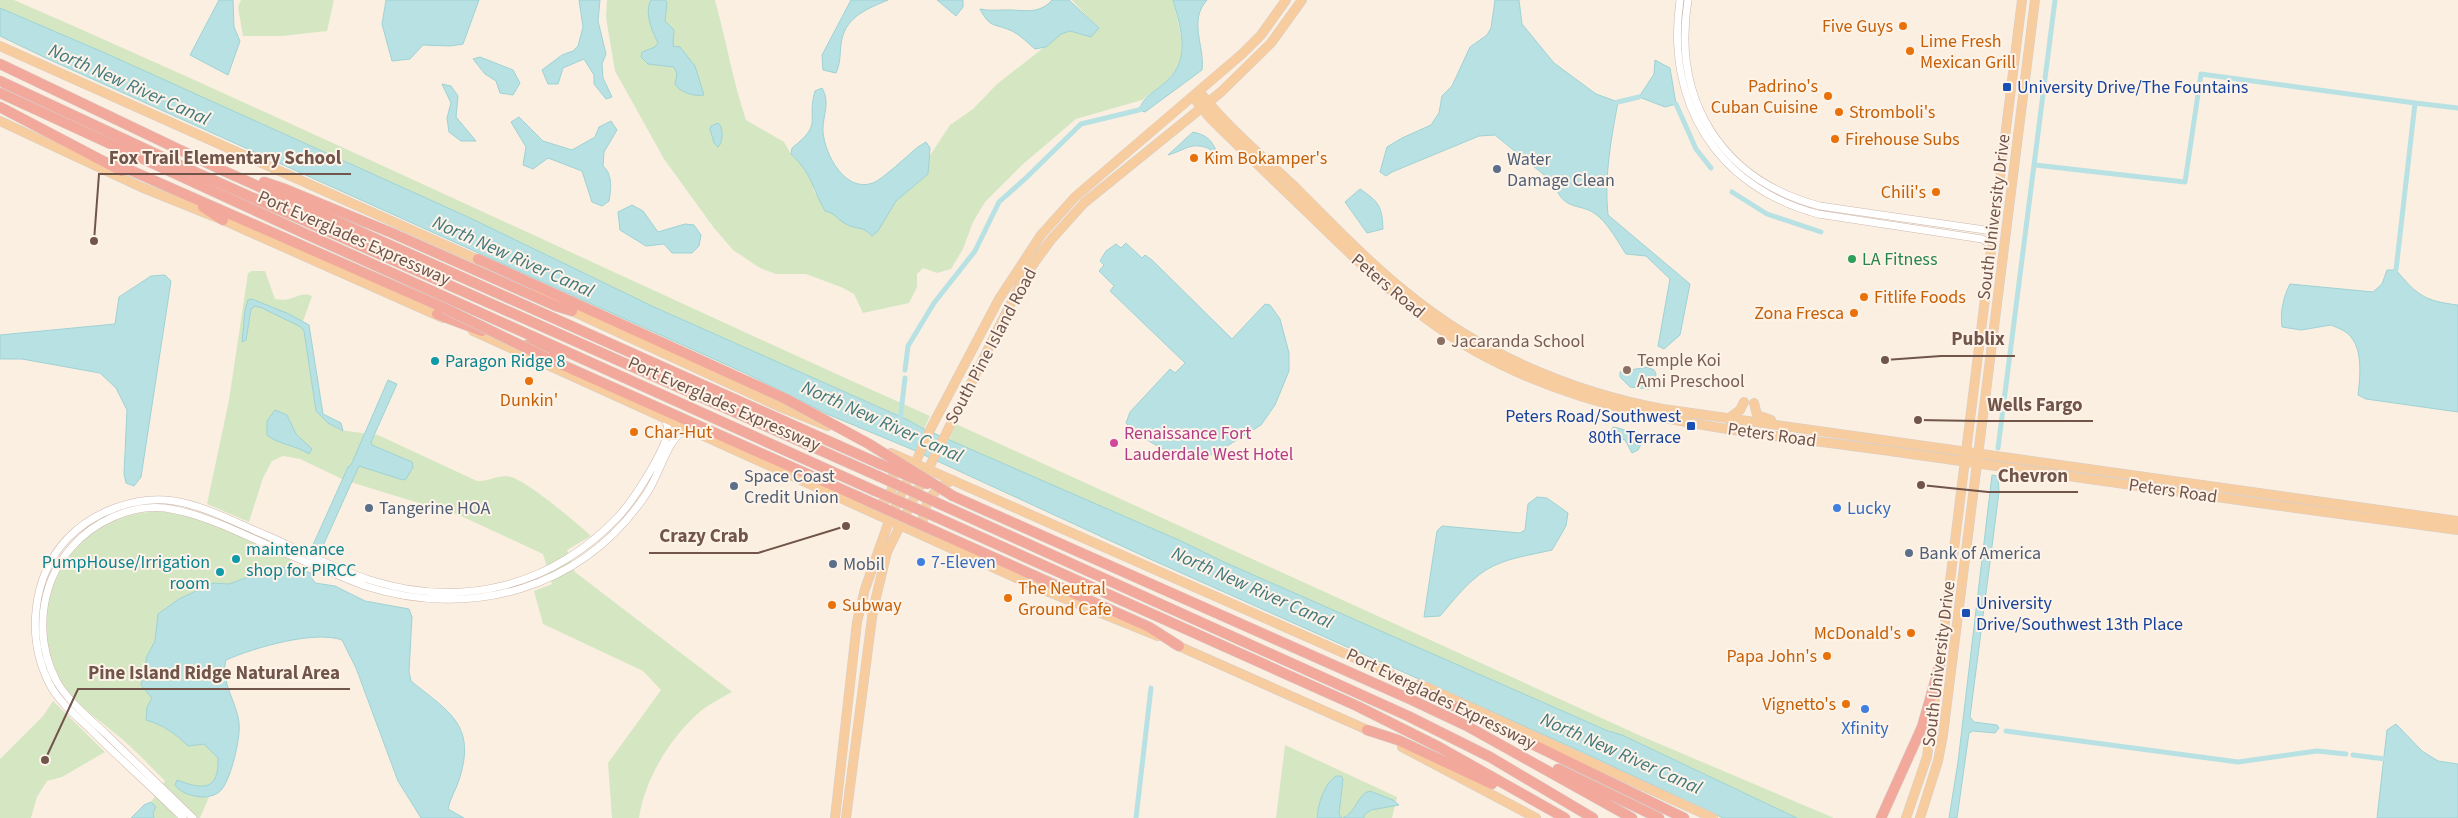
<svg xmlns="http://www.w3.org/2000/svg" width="2458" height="818" font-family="'Source Sans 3',sans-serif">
<rect width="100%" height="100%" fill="#fbefe2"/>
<!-- green -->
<path fill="#d5e7c2" d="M0,0H14C321,134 624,279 930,416L924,429L908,420L654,307L468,217L105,53L0,8Z
M241,0H334L327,31L282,36H243L238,7Z
M607,0H715C726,40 733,81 746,120L784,142L791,154L805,167L813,181L814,192L846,224L867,230L878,231L896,201L928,174L929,157L950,125L973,109L997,84L1061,34L1070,31L1091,37L1098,28L1072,0H1173L1182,40L1181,64L1168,80L1142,100L1076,119L1022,165L985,202L973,222L963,249L951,269L937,273L923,268L917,274V287L909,303L863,313L854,294L841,287L806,274H776L760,268L733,250L714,228L664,159L615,71L606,18Z
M252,271H265L275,299C293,303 299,290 312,296L301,327L304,331L316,411L339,430L378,435L477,481C489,482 498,474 511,477C527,481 577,523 591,536L567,550L575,572L732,692C722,698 711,703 702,710C671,736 645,778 639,818H612L608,763L661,690L643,671L543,624L534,591L552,584L543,554L461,516L344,480L300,459L283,456L272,461L263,478L249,522L207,504L229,400L248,273Z
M956,424L1641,736L1834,818H1797L1622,735L1608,731L1224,562L1181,541L949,440Z
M158,511C205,516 248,540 291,558L290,567L272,568L229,584L213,583L179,599L158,614L155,641L147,656L141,685L152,698L147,707L158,723L175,733L188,745L204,744L218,758C219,791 204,790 177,781L175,785C183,795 196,796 209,797L200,818H154L153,813L156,807L151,802L165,781C151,767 137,752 122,739C103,723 80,708 65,688C31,643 43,573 85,538C106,520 131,513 158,511Z
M53,701L105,752L62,777L47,781L37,797L31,818H0V759L43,716Z
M1285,745L1397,797L1392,818H1276Z"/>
<!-- water -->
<path fill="#b8e1e3" stroke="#9fd2d4" d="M219,0H233L234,27L240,41L228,75L190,55Z
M386,0H479L463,44L450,46L423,45L410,59L392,61L382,24Z
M579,0H600L598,21L606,54L602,64L603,78L612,97L606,99L594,84V75L584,59L563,68L558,84H548L542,70L562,55L573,51L578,46L583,27Z
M651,0H665L667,2L665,21L674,30L673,46L680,47L695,66L704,95C695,97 679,92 675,84L677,74L674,67L648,64L641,57L642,52L655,47L658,43C652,31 644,13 651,0Z
M851,0H888C869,8 847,16 842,39C839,51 842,59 836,73L823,70L822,55Z
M937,0H963V7L956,16Z
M1052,0H1069L1099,28L1091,37L1070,31L1061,34L1046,47L1035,49C1028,43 1020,35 1012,31C995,23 990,29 980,9C989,11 995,10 1003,10C1022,9 1038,16 1052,0Z
M1173,0H1207C1188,21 1205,46 1202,70L1145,112L1139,110C1143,98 1152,93 1162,85C1192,63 1182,31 1173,0Z
M1495,0H1519L1522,24L1554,63L1596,94L1618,102C1611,139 1604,177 1608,215L1690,284L1680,335L1664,349L1658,346L1670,279L1646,256L1626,254C1618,242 1609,225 1598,216C1581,201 1564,214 1554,183L1495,135L1479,136L1392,172L1386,176L1380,172L1387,147L1402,138L1431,125L1439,113L1442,96L1452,86L1470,47L1487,35L1491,28Z
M0,8L105,53L468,217L654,307L908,420L922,428L1181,541L1224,562L1608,731L1622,735L1797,818H1723L1580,751L1150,559L911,449L827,414L745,373L48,59L0,36Z
M480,57L513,70L520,83L513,95L500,93L496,81L485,74L473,59Z
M1655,60L1670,68L1676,104L1665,107L1639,97L1654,74Z
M442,84L451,86L458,96L456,117L476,141H461L449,132L447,118L451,103Z
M822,88C831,103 822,117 823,132C825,155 845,193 873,183C883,179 908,155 918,147L926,142L930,148L928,174L896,201L878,231L872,236C862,225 856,230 846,224C836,219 836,213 825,211C811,186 813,175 791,154L792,148C824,123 806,122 815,91Z
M519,117L543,141L572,150L595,137L599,127L611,121L617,130L604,152L603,166C613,174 611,190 609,201L602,206L592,202L582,171L548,158L533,169L523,165L526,147L511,122Z
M718,123C724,127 723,143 718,147L714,143L710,129L711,126Z
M1193,132C1211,136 1214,144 1220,161L1213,158L1210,149C1191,141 1186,150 1168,155Z
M1360,189C1379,202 1382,206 1383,229L1367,233L1345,202Z
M632,205L643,211L658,232L685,224L694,225L701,235L699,246L692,253H672L664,244L646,246L620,230L618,212Z
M1126,243L1142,258L1145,255L1152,260L1232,339L1265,304L1270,305L1280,319L1289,353V371L1275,405L1261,425L1214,454L1205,457L1177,454L1161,448L1137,434L1126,423L1130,412L1170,369L1175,373L1185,363L1110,291L1114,286L1099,271L1104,265L1100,261L1106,251L1116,244L1121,248Z
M2387,270H2396C2417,295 2424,301 2458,305V412L2366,399L2358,395C2360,378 2363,351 2351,337C2347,331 2338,328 2331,325L2301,330L2282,327C2280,313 2283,297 2290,284L2373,292L2382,284Z
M165,275L171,281L141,477L134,486L126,483L124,474L127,410L116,388L100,373L22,359H0V335L115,324L119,297L151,276Z
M252,299L289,314L309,325L323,414L341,423L343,431L328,423L316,411L304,331L301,327L262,308L255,306L251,309L246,340L242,342L245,310L248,300Z
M1647,367L1654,370L1656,374L1653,386L1649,389L1630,387L1620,377V372Z
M388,380L397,384L371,442L372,445L412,462L413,467L406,479L403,480L359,466L322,548L313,545L348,467L351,465Z
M275,410L287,415L296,434L312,449L309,454C296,445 279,445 267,435V421Z
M1613,427C1625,429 1635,433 1641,444L1638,450L1632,453L1625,440L1612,435L1611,431Z
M1992,475L1998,476L1999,492L1970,717L1974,722L1997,725L1999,728L1995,733L1973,731L1969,733L1957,818H1949L1958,762Z
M1537,497L1547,498L1568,513L1566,526L1552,550C1531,555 1505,558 1486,570C1467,582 1454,600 1440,616L1424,617L1437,531L1442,526L1520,533L1525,530L1528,504Z
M290,567L311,573V577L315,583L335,586L365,601L409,609L412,617L409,672L411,681C449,712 477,725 459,780C456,790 450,798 448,809L464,818H421L398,781L356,668L342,640C314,630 253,648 226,660C220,682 237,702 239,723C241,737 231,778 222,789C218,795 209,797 202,797C191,796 181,793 175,785L177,780C203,790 219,791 218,758L204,744L188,746C175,733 163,725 146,720L147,707L152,698L141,685L147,656L155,641L158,614L179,599L213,583L229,584L272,568Z
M2396,724L2422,751L2438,761L2458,764V818H2377L2387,730Z
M1336,776H1341L1343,779L1339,814L1342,818H1317C1318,804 1324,784 1336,776Z
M1370,791L1393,800L1399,805L1371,810L1364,815V818H1343C1356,813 1358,793 1370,791Z
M151,802L156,807L153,813L154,818H131L144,805Z"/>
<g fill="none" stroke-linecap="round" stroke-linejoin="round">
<!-- canal -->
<path stroke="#b8e1e3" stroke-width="5" d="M1618,102L1639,97
M1676,104L1696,149L1711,168
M2035,165L2185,182L2201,74L2415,103
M1732,192L1767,214L1821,232
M2396,270L2415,103L2458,108
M905,370L908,346L934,303L975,251L999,202L1027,177L1081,124L1139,110L1144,106
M900,421L905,378
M1998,448L2055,0
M2006,731L2238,762L2317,751L2346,754
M2353,755L2385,759
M1136,818L1151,688"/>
<!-- minor casing -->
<g stroke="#cdb8ad" stroke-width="8">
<path id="minor" d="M1680,0C1665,103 1717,187 1818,214L1982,239L1990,244
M1688,0C1672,100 1721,180 1820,206L1992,231
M183,818C153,788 121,760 91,730C76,716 58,701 49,683C26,637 32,577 67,539C92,512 137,495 174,501C206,506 238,524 268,536C301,551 335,569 370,580C462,609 551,587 618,517C634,500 660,458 667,436C669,431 667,426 666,420
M193,818C164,790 135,762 106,734C89,718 69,702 57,682C34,639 39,585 71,548C93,522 131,504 165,508C199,513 230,528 261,542C295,558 330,572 365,586C472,620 583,589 647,493C660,474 666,442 685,429"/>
</g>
<!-- major casing -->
<g stroke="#d7cfcc" stroke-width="10">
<path id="major" d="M0,46L483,262
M1199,91C1227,127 1262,156 1295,187C1331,223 1367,261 1407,293C1480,353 1571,392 1663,409L2458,521
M1193,97L1209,117C1241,149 1274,180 1307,212C1359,263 1411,314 1475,351C1605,424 1752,431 1897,452C2083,479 2271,505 2458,530
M0,121L141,187L223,220L443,318
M539,292L572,311L778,406L828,426
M473,331L1034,586L1158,636
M1754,403L1757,415L1771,420
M1728,419L1740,410L1744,402
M891,453L1391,674
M875,507C892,501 897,481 891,464
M923,531C920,508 932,488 953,480
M1174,644L1372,732
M1939,670L2022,0
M1420,684L1713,818
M1402,747L1536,818
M835,818L857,622L865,589L889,521L932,426L999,299L1041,235L1075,197L1242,54L1261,35L1286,0
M846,818L873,610L887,552L1024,277L1050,241L1084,203L1221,92L1271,43L1302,0
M1906,818L1927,757L1937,685
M1920,818L1938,761L1943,735L2035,0"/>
</g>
<!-- highway casing -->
<g stroke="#d7cfcc" stroke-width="11">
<path id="highway" d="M0,64L224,171L880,464
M0,81L186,168L878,476
M0,93L308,235L873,490
M0,107L122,171
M116,166L123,167L444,308
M264,182L285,189L392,233L556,306L572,311
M203,207L223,220
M478,259L786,399
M437,314L482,331
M527,345L558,355
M547,358L859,497
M953,496L1412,700L1467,726L1632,818
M942,505L1408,716L1490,757L1593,818
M936,517L1357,706L1439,747L1565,818
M937,532L1149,627L1179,646
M1386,673L1684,818
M1367,730L1398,740L1492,784
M1558,769L1659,818
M1881,818L1922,727L1940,664"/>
</g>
<!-- minor -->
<use href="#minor" stroke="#fff" stroke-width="7"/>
<!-- major -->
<use href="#major" stroke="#f7cc9e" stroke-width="9"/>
<!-- highway -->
<use href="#highway" stroke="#f2a99c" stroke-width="10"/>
<!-- highway-bridge casing -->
<g stroke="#d7cfcc" stroke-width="11" stroke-linecap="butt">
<path id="highway-bridge" d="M444,308L547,358
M786,399L869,444L953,496
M880,464L927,484
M878,476L942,505
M873,490L936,517
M859,497L937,532"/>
</g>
<!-- highway-bridge -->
<use href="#highway-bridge" stroke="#f2a99c" stroke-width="10"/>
</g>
<!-- markers -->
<g fill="#e8710a" stroke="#fef3e8" stroke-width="2">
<circle cx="1903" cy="26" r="5"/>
<circle cx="1910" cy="51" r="5"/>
<circle cx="1828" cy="96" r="5"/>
<circle cx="1839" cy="112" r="5"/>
<circle cx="1835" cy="139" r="5"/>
<circle cx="1194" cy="158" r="5"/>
<circle cx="1936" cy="192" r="5"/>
<circle cx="1864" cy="297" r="5"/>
<circle cx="1854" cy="313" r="5"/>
<circle cx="529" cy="381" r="5"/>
<circle cx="634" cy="432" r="5"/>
<circle cx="1008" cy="598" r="5"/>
<circle cx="832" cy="605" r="5"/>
<circle cx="1911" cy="633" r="5"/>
<circle cx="1827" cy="656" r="5"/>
<circle cx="1846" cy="704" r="5"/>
</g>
<g fill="#1a4fb4" stroke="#fef3e8" stroke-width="2">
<rect x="2002" y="82" width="10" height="10" rx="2.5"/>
<rect x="1686" y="421" width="10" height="10" rx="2.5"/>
<rect x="1961" y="608" width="10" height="10" rx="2.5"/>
</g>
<g fill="#5c6f8a" stroke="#fef3e8" stroke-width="2">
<circle cx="1497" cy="169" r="5"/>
<circle cx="734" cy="486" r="5"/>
<circle cx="369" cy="508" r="5"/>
<circle cx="1909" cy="553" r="5"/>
<circle cx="833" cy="564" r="5"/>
</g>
<circle fill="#2e9e5b" stroke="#fef3e8" stroke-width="2" cx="1852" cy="259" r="5"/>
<g fill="#8d6e63" stroke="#fef3e8" stroke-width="2">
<circle cx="1441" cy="341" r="5"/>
<circle cx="1627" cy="370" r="5"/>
</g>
<g fill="#0f9aa8" stroke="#fef3e8" stroke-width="2">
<circle cx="435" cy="361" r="5"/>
<circle cx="236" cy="559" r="5"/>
<circle cx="220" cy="572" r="5"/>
</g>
<circle fill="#d1479c" stroke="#fef3e8" stroke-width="2" cx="1114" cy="443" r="5"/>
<g fill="#3f7fe0" stroke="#fef3e8" stroke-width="2">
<circle cx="1837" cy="508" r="5"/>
<circle cx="921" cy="562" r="5"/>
<circle cx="1865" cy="709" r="5"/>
</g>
<g text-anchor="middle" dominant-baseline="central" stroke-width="4" stroke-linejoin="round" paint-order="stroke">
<!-- food labels -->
<g font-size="18" fill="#c56008" stroke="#fef3e8" text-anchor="start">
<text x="1893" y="26" text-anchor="end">Five Guys</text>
<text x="1920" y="41">Lime Fresh<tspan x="1920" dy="21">Mexican Grill</tspan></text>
<text x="1818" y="86" text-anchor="end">Padrino's<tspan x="1818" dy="21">Cuban Cuisine</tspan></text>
<text x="1849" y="112">Stromboli's</text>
<text x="1845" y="139">Firehouse Subs</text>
<text x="1204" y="158">Kim Bokamper's</text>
<text x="1926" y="192" text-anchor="end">Chili's</text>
<text x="1874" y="297">Fitlife Foods</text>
<text x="1844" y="313" text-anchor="end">Zona Fresca</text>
<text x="529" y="400" text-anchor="middle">Dunkin'</text>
<text x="644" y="432">Char-Hut</text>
<text x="1018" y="588">The Neutral<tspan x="1018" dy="21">Ground Cafe</tspan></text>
<text x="842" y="605">Subway</text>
<text x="1901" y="633" text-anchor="end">McDonald's</text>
<text x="1817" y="656" text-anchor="end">Papa John's</text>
<text x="1836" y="704" text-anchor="end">Vignetto's</text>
</g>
<!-- transit labels -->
<g font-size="18" fill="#164399" stroke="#fef3e8" text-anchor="start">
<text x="2017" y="87">University Drive/The Fountains</text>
<text x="1681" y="416" text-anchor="end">Peters Road/Southwest<tspan x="1681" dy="21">80th Terrace</tspan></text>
<text x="1976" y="603">University<tspan x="1976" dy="21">Drive/Southwest 13th Place</tspan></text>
</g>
<!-- service labels -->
<g font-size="18" fill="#4e5e75" stroke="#fef3e8" text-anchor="start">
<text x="1507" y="159">Water<tspan x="1507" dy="21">Damage Clean</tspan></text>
<text x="744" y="476">Space Coast<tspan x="744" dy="21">Credit Union</tspan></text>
<text x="379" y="508">Tangerine HOA</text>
<text x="1919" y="553">Bank of America</text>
<text x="843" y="564">Mobil</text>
</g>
<!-- street labels -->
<g font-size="18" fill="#71544a" stroke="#fef3e8">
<text transform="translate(1994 217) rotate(-83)">South University Drive</text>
<text transform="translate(354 238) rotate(24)">Port Everglades Expressway</text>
<text transform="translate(1388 286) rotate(40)">Peters Road</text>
<text transform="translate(991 346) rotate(-62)">South Pine Island Road</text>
<text transform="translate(724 404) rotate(24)">Port Everglades Expressway</text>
<text transform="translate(1772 435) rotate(8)">Peters Road</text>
<text transform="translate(2173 491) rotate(8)">Peters Road</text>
<text transform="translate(1939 664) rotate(-83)">South University Drive</text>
<text transform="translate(1441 699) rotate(26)">Port Everglades Expressway</text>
</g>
<!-- leisure labels -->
<g font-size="18" fill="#27864d" stroke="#fef3e8" text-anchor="start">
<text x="1862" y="259">LA Fitness</text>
</g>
<!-- education labels -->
<g font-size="18" fill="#785e54" stroke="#fef3e8" text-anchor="start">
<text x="1451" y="341">Jacaranda School</text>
<text x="1637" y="360">Temple Koi<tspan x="1637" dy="21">Ami Preschool</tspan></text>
</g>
<!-- culture labels -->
<g font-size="18" fill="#0d838f" stroke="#fef3e8" text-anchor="start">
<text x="445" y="361">Paragon Ridge 8</text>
<text x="246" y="549">maintenance<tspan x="246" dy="21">shop for PIRCC</tspan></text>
<text x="210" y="562" text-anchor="end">PumpHouse/Irrigation<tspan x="210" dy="21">room</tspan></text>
</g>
<!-- hotel labels -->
<g font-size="18" fill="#b23c85" stroke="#fef3e8" text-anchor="start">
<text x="1124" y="433">Renaissance Fort<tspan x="1124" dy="21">Lauderdale West Hotel</tspan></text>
</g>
<!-- shop labels -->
<g font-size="18" fill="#366cbe" stroke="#fef3e8" text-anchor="start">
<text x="1847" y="508">Lucky</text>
<text x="931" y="562">7-Eleven</text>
<text x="1865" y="728" text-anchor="middle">Xfinity</text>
</g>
<!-- water labels -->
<g font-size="19" font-style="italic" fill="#42797d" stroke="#fef3e8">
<text transform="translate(129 85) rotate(24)">North New River Canal</text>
<text transform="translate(513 257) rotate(24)">North New River Canal</text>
<text transform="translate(882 422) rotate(24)">North New River Canal</text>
<text transform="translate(1252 588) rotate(24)">North New River Canal</text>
<text transform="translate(1621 754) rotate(24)">North New River Canal</text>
</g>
</g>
<!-- callouts -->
<path fill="none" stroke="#71544a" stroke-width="2" d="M94 241L99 174H351M1885 360L1941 356H2015M1918 420L1977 421H2093M1921 485L1988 492H2078M846 526L758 553H649M45 760L78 689H350"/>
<g fill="#71544a" stroke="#fef3e8" stroke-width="2">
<circle cx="94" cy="241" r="5"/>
<circle cx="1885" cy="360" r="5"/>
<circle cx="1918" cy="420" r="5"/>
<circle cx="1921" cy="485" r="5"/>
<circle cx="846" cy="526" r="5"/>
<circle cx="45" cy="760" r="5"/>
</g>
<g font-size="19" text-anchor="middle" font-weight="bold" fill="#71544a" stroke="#fef3e8" stroke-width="4" stroke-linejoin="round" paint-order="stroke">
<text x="225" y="164">Fox Trail Elementary School</text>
<text x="1978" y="345">Publix</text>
<text x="2035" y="411">Wells Fargo</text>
<text x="2033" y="482">Chevron</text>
<text x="704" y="542">Crazy Crab</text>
<text x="214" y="679">Pine Island Ridge Natural Area</text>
</g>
</svg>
